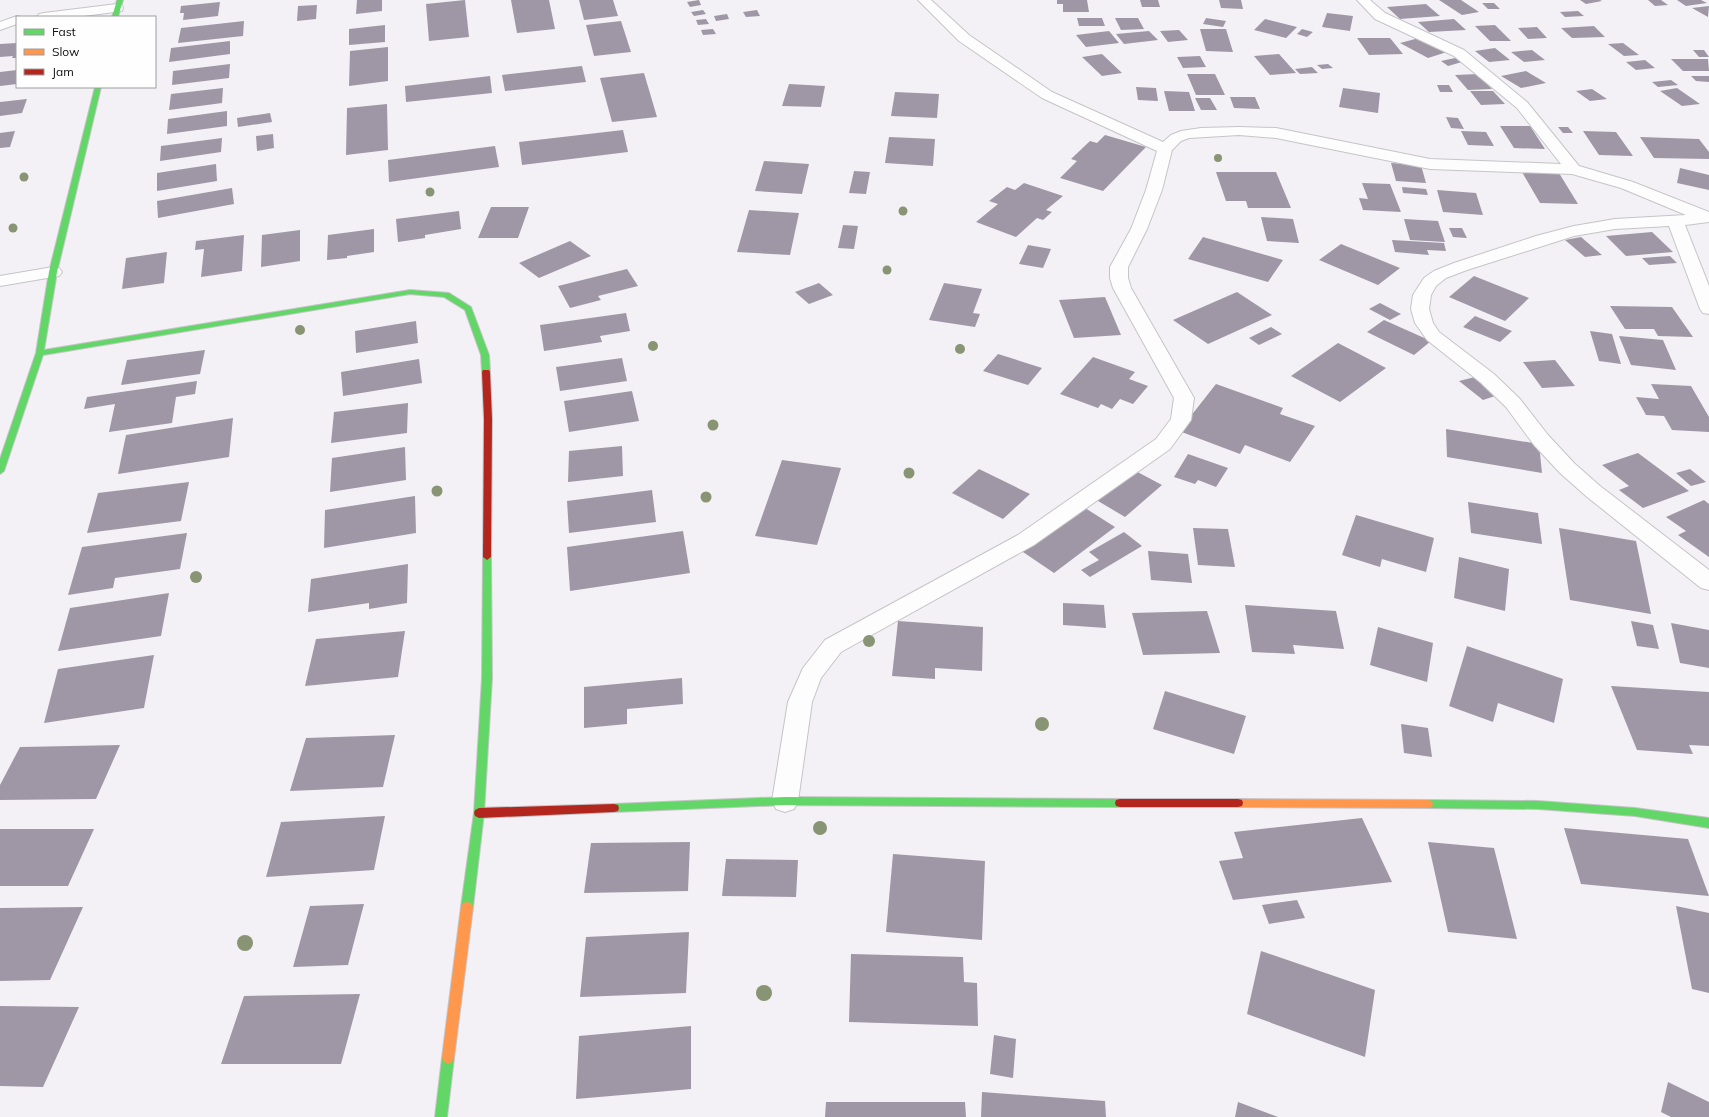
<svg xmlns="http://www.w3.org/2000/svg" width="1709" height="1117" font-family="Mulish,sans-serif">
<rect width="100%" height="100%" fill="#f3f1f5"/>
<!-- building -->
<path fill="#9f97a6" d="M357,0H382V11L356,14Z
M465,0L469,37L429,41L426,4Z
M511,0H549L555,29L517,33Z
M579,0H613L618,16L584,20Z
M699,0L701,5L690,7L687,2Z
M1057,0H1087L1089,12H1063V4H1057Z
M1140,0H1158L1160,7H1142Z
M1219,0H1241L1243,9L1221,8Z
M1439,0H1461L1479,12L1462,15Z
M1580,0H1600L1602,1L1586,4Z
M1648,0H1661L1668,5L1655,6Z
M1677,0H1701L1707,3L1686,6Z
M220,2L218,16L183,20L184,13H180L181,6Z
M1482,3H1494L1500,9H1488Z
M1426,4L1440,16L1400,19L1387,7Z
M317,5L316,19L297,21L298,6Z
M1709,6L1708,17L1692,8Z
M703,10L706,14L694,16L691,12Z
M757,10L760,16L746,17L743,12Z
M1578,11L1584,16L1565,17L1560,12Z
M1327,13L1353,16L1350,31L1322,27Z
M727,14L729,19L716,21L714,16Z
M1077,18H1102L1105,26H1079Z
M1115,18H1138L1144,29L1121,30Z
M1206,18L1226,21L1223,27L1203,24Z
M706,19L709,24L698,25L696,20Z
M1265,19L1297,27L1286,38L1254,30Z
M1454,19L1466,30L1429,32L1418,22Z
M244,21L243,36L178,43L181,28Z
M621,21L631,52L594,56L586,25Z
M385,25V42L349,45V29Z
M1495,25L1511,41H1490L1475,26Z
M1594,26L1605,37L1572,38L1561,28Z
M1537,27L1547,38L1528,39L1518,28Z
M713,29L716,34L703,35L701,30Z
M1200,29H1226L1233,52L1206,51Z
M1302,29L1313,32L1307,37L1297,34Z
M1179,30L1188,40L1168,42L1160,31Z
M1109,31L1119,43L1086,47L1076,35Z
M1149,31L1158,40L1124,44L1116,34Z
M1357,38H1390L1403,54L1369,55Z
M1419,38L1447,52L1428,58L1400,43Z
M230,41V54L169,62L171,48Z
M17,43V58H12L13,56L0,57V44Z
M1623,43L1639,55L1624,56L1608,44Z
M388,47V81L349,86L350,51Z
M1495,48L1510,60L1489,62L1475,51Z
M1532,50L1545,60L1524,62L1511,52Z
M1693,50H1704L1709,57H1699Z
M1102,54L1122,73L1102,76L1082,57Z
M1279,54L1296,73L1270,75L1254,56Z
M1200,56L1206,67L1183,68L1177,57Z
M1455,58L1462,62L1448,66L1441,61Z
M1671,59H1708L1709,71H1683Z
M1645,60L1655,68L1636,70L1626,62Z
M230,64L229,78L172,85L173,71Z
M1328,64L1333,68L1322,69L1317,65Z
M582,66L586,82L505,91L502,75Z
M1312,67L1318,73L1300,74L1295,69Z
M17,70V84L0,86V72Z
M1526,71L1546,83L1521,88L1501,76Z
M644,73L657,117L612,122L600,78Z
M1187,74H1215L1225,95H1196Z
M1478,74L1492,89L1468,90L1455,75Z
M490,76L492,93L406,102L405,86Z
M1691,76H1709V82L1696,81Z
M1671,80L1678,85L1658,87L1652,82Z
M789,84L825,86L821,107L782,106Z
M1437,85H1449L1453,92H1440Z
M1136,87L1156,88L1158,101L1138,100Z
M223,88L222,103L169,110L171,94Z
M1343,88L1380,93L1378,113L1339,107Z
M1677,88L1700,104L1682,106L1660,91Z
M1592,89L1607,99L1590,101L1576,91Z
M1164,91L1189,92L1195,111H1169Z
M1470,91H1493L1505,104L1481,105Z
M895,92L939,94L937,118L891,116Z
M1230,97H1255L1260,109L1234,108Z
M1195,98H1210L1217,110H1201Z
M27,99L22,113L0,116V102Z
M387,104L388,150L346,155L347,108Z
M227,111V126L167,134L168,119Z
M270,113L272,122L238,127L237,118Z
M1446,117L1458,118L1464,129L1451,128Z
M1500,126H1530L1545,149L1514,148Z
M1558,127H1568L1573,133H1563Z
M623,130L628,152L522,165L519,142Z
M15,131L10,147L0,148V133Z
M1461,131L1486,132L1494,146L1468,145Z
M1583,131L1616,132L1633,156L1599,155Z
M273,134L274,148L257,151L256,136Z
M1105,135L1146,147L1103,191L1060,178L1077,161L1071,159L1090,141L1097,143Z
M889,137L935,139L933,166L885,163Z
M1640,137L1699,139L1709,152V159L1654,158Z
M222,138L221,152L160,161L161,146Z
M495,146L499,167L389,182L388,160Z
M764,161L809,164L802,194L755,191Z
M1391,163L1421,165L1426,183L1396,181Z
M216,164L217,181L157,191V173Z
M1680,168L1709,175V190L1677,183Z
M854,171L870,172L866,194L849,193Z
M1216,172H1276L1291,208H1248L1246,201H1226Z
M1522,172L1559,173L1578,204L1540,203Z
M1024,183L1063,196L1046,210L1052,212L1043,220L1037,218L1016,237L976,222L998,204L989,201L1007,187L1015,190Z
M1362,183L1390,184L1401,212L1363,210L1359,198L1368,199Z
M1402,187L1426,189L1428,195L1403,193Z
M232,188L234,204L158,218L157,201Z
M1437,190L1476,193L1483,215L1443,212Z
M491,207H529L518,238H478Z
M749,210L799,213L790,255L737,252Z
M459,211L461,229L425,235V238L398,242L396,219Z
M1261,217L1293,219L1299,243L1267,241Z
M1404,219L1438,221L1445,242L1410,240Z
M843,225L858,226L854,249L838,248Z
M1449,228H1462L1467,238L1453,237Z
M374,229V252L347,256V258L327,260L328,235Z
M300,230V261L261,267L262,235Z
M1652,232L1673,252L1626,256L1606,236Z
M244,235L242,271L201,277L204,249L195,250L196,241Z
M1203,237L1283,260L1268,282L1188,259Z
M1581,237L1602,255L1585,257L1565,240Z
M1392,240L1444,243L1446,251L1427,250L1429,255L1395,252Z
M570,241L591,256L539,278L519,263Z
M1341,244L1400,268L1378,285L1319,260Z
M1028,245L1051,249L1043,268L1019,264Z
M167,252L164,283L122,289L126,258Z
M1670,256L1677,263L1649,265L1642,258Z
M627,269L638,286L598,296L601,300L570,308L558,286Z
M1474,276L1529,298L1505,321L1449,297Z
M819,283L833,295L809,304L795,292Z
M944,283L982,289L973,313L980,314L975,327L929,320Z
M1237,292L1272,315L1208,344L1173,320Z
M1105,297L1121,335L1074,338L1059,300Z
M1380,303L1401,314L1390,320L1369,309Z
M1610,306L1672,307L1693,337L1658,336L1654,329H1625Z
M626,313L630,331L600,336L602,342L544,351L540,325Z
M1475,316L1512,331L1500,342L1463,327Z
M1384,320L1431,341L1414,355L1367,332Z
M416,321L418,343L356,353L355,331Z
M1271,327L1282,334L1259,345L1249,338Z
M1590,331L1612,334L1621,364L1599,361Z
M1619,336L1663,340L1676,370L1631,365Z
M1338,343L1386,368L1340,402L1291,376Z
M205,350L200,374L121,385L127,360Z
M998,354L1042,368L1028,385L983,371Z
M1093,357L1135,372L1129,379L1148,386L1133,404L1120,399L1112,409L1101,404L1098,408L1060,394Z
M622,358L627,381L560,391L556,367Z
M419,359L422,383L343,396L341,372Z
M1555,360L1575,386L1542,388L1523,362Z
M1475,377L1498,395L1483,400L1459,381Z
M197,381L195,394L176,397L172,423L109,432L115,404L84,409L87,397Z
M1216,384L1283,408L1280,414L1315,426L1290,462L1245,445L1240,454L1179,431Z
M1651,384L1691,386L1709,417V432L1672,430L1664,416L1646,415L1636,397L1659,399Z
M632,391L639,421L569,432L564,401Z
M408,403L407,433L331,443L334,412Z
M233,418L229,457L118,474L126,435Z
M1446,429L1539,444L1542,473L1447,457Z
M622,446L623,476L568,482L569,451Z
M405,447L406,480L330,492L332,458Z
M1638,453L1689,491L1643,508L1619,490L1629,486L1602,465Z
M1188,454L1228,468L1216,487L1198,480L1195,484L1174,477Z
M782,460L841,468L817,545L755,536Z
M1130,468L1162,485L1125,517L1093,498Z
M979,469L1030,494L1003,519L952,493Z
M1690,469L1706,482L1691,486L1676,473Z
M189,482L181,521L87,533L98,493Z
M652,490L656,522L569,533L567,501Z
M415,496L416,533L324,548L325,510Z
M1704,500L1709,504V557L1678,535L1686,531L1666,517Z
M1468,502L1538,513L1542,544L1471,533Z
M1082,506L1115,527L1054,573L1020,550Z
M1356,515L1434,538L1426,572L1382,559L1380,567L1342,555Z
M1193,528L1228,529L1235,567L1198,565Z
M1559,528L1636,541L1651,614L1570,600Z
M683,531L690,573L570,591L567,547Z
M1124,532L1142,546L1090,577L1081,570L1099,560L1089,552Z
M187,533L180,569L115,578L113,588L68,595L82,547Z
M1148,551L1188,554L1192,583L1151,580Z
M1459,557L1509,569L1505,611L1454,598Z
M408,564L407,603L369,609V603L308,612L311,579Z
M169,593L161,636L58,651L70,608Z
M1063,603L1104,605L1106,628L1063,625Z
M1245,605L1336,611L1344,649L1293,645L1295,654L1252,652Z
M1207,611L1220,653L1143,655L1132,613Z
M898,621L983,627L982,671L935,668V679L892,676Z
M1631,621L1653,625L1659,649L1637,646Z
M1671,623L1709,630V668L1680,663Z
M1378,627L1433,643L1427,682L1370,665Z
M405,631L398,677L305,686L316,639Z
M1467,646L1563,679L1554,723L1498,703L1493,722L1449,706Z
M154,655L144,708L44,723L58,669Z
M682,678L683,704L627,709V724L584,728V687Z
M1611,686L1709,692V746L1689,745L1693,754L1637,750Z
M1165,691L1246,716L1234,754L1153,729Z
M1401,724L1428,728L1432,757L1404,753Z
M395,735L383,787L290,791L306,738Z
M120,745L96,799L0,800V785L20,747Z
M385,816L374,870L266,877L281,822Z
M1362,818L1392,882L1233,900L1219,861L1243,858L1234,832Z
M1564,828L1688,839L1709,896L1581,884Z
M0,829H94L68,886H0Z
M690,842L688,891L584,893L591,843Z
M1428,842L1494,848L1517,939L1448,932Z
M893,854L985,861L982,940L886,932Z
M726,859L798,860L796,897L722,896Z
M1297,900L1305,918L1269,924L1262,905Z
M364,904L348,965L293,967L310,906Z
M1676,906L1709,913V993L1692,989Z
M83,907L50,980L0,981V908Z
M689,932L686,993L580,997L586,937Z
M1261,951L1375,990L1365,1057L1247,1014Z
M851,954L963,957L964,982L977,983L978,1026L849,1022Z
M360,994L341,1064H221L244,996Z
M0,1006L79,1007L43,1087L0,1086Z
M691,1026V1089L576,1099L579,1036Z
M994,1035L1016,1039L1013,1078L990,1074Z
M1668,1082L1709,1102V1117H1671L1661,1112Z
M982,1092L1105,1101L1106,1117H981Z
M826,1102H965L966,1117H825Z
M1238,1102L1278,1117H1235Z"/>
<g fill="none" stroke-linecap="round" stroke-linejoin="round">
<!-- street casing -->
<g stroke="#c5c4c7" stroke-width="2">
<path id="street" d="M918,0H931L969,35L1052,92L1163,142L1171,135L1181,131L1201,128L1239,127L1276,128L1430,159L1561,164L1517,108L1454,56L1375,19L1357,0H1370L1385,13L1464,50L1527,102L1579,166L1633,182L1709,212V222L1685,225L1709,286V314L1703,313L1700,309L1669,226L1615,229L1574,236L1467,270L1446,278L1436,286L1431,295L1429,309L1433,323L1439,332L1494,374L1520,399L1548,435L1574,463L1600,486L1709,570V590L1701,588L1586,496L1560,473L1534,445L1506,407L1480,382L1427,340L1415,323L1411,309L1413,295L1424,278L1434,271L1454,263L1536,236L1574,226L1615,219L1686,215L1621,188L1572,174L1430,169L1276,138L1239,135L1189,138L1181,141L1172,150L1162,190L1147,229L1128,267V278L1131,288L1194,398L1191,420L1170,449L1034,545L841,652L821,678L812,702L798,801L794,809L785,812L776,809L772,801L788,702L803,668L825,640L1018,535L1156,439L1171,419L1174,398L1113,288L1110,278V267L1131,229L1146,190L1157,151L1042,98L959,41Z
M117,4L122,5L123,8L122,11L76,17H37L39,14L44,13Z
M17,16L21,17H17V24L0,30V22Z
M53,267L59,268L62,272L59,276L0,286V276Z"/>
</g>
<!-- fast casing -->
<g stroke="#c5c4c7" stroke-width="2">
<path id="fast" d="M117,0H123L118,17H112Z
M95,87H101L57,272L44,350L410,290L449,293L471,307L489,355L490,372L489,374H483L482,372L481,355L465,310L444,297L410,294L43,355L4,471L0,474V459L36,353L49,272Z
M487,554L491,557L492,678L484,813L473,907L471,911L467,912L463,911L461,907L474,813L482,678L483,557Z
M785,797L1120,799L1124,800L1125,803L1124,806L1120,807L785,805L614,812L610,811L609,808L610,805L614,804Z
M1428,800L1538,801L1635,808L1709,818V828L1635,816L1538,809L1428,808L1424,807L1423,804L1424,801Z
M448,1052L452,1054L454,1058L447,1117H435L442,1058L444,1054Z"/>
</g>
<!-- slow casing -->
<g stroke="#c5c4c7" stroke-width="2">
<path id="slow" d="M1238,799L1428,800L1432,801L1433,804L1432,807L1428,808L1238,807L1234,806L1233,803L1234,800Z
M467,902L471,903L473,907L454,1058L452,1062L448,1064L444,1062L442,1058L461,907L463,903Z"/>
</g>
<!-- jam casing -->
<g stroke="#c5c4c7" stroke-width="2">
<path id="jam" d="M483,370H489L490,372L492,419L491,557L487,560L483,557L484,419L482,372Z
M1120,799H1238L1242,800L1243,803L1242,806L1238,807H1120L1116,806L1115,803L1116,800Z
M614,804L618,805L619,808L618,811L614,812L479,818L475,816L474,813L475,810L479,808Z"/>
</g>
<!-- street -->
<use href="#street" fill="#fdfdfe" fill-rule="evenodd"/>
<!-- fast -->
<use href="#fast" fill="#63d668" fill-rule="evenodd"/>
<!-- slow -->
<use href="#slow" fill="#ff974d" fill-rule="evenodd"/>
<!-- jam -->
<use href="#jam" fill="#b3261e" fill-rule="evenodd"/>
</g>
<!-- trees -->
<g fill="#889473">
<circle cx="1218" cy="158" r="4"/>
<circle cx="24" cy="177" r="4.5"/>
<circle cx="430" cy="192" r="4.5"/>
<circle cx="903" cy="211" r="4.5"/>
<circle cx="13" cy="228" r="4.5"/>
<circle cx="887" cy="270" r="4.5"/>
<circle cx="300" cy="330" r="5"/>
<circle cx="653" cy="346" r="5"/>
<circle cx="960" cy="349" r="5"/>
<circle cx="713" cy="425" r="5.5"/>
<circle cx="909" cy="473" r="5.5"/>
<circle cx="437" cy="491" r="5.5"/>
<circle cx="706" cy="497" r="5.5"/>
<circle cx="196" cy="577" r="6"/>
<circle cx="869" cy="641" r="6"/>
<circle cx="1042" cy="724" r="7"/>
<circle cx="820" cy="828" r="7"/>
<circle cx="245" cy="943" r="8"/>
<circle cx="764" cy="993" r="8"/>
</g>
<!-- legend -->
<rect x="16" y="16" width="140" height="72" fill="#fefefe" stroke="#9e9e9e"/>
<rect x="24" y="29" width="20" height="6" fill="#63d668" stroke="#9e9e9e"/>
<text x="52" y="36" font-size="12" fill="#0e0d0f">Fast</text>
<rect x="24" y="49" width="20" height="6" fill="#ff974d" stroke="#9e9e9e"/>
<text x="52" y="56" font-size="12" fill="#0e0d0f">Slow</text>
<rect x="24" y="69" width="20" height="6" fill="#b3261e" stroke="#9e9e9e"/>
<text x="52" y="76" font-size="12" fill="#0e0d0f">Jam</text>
</svg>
